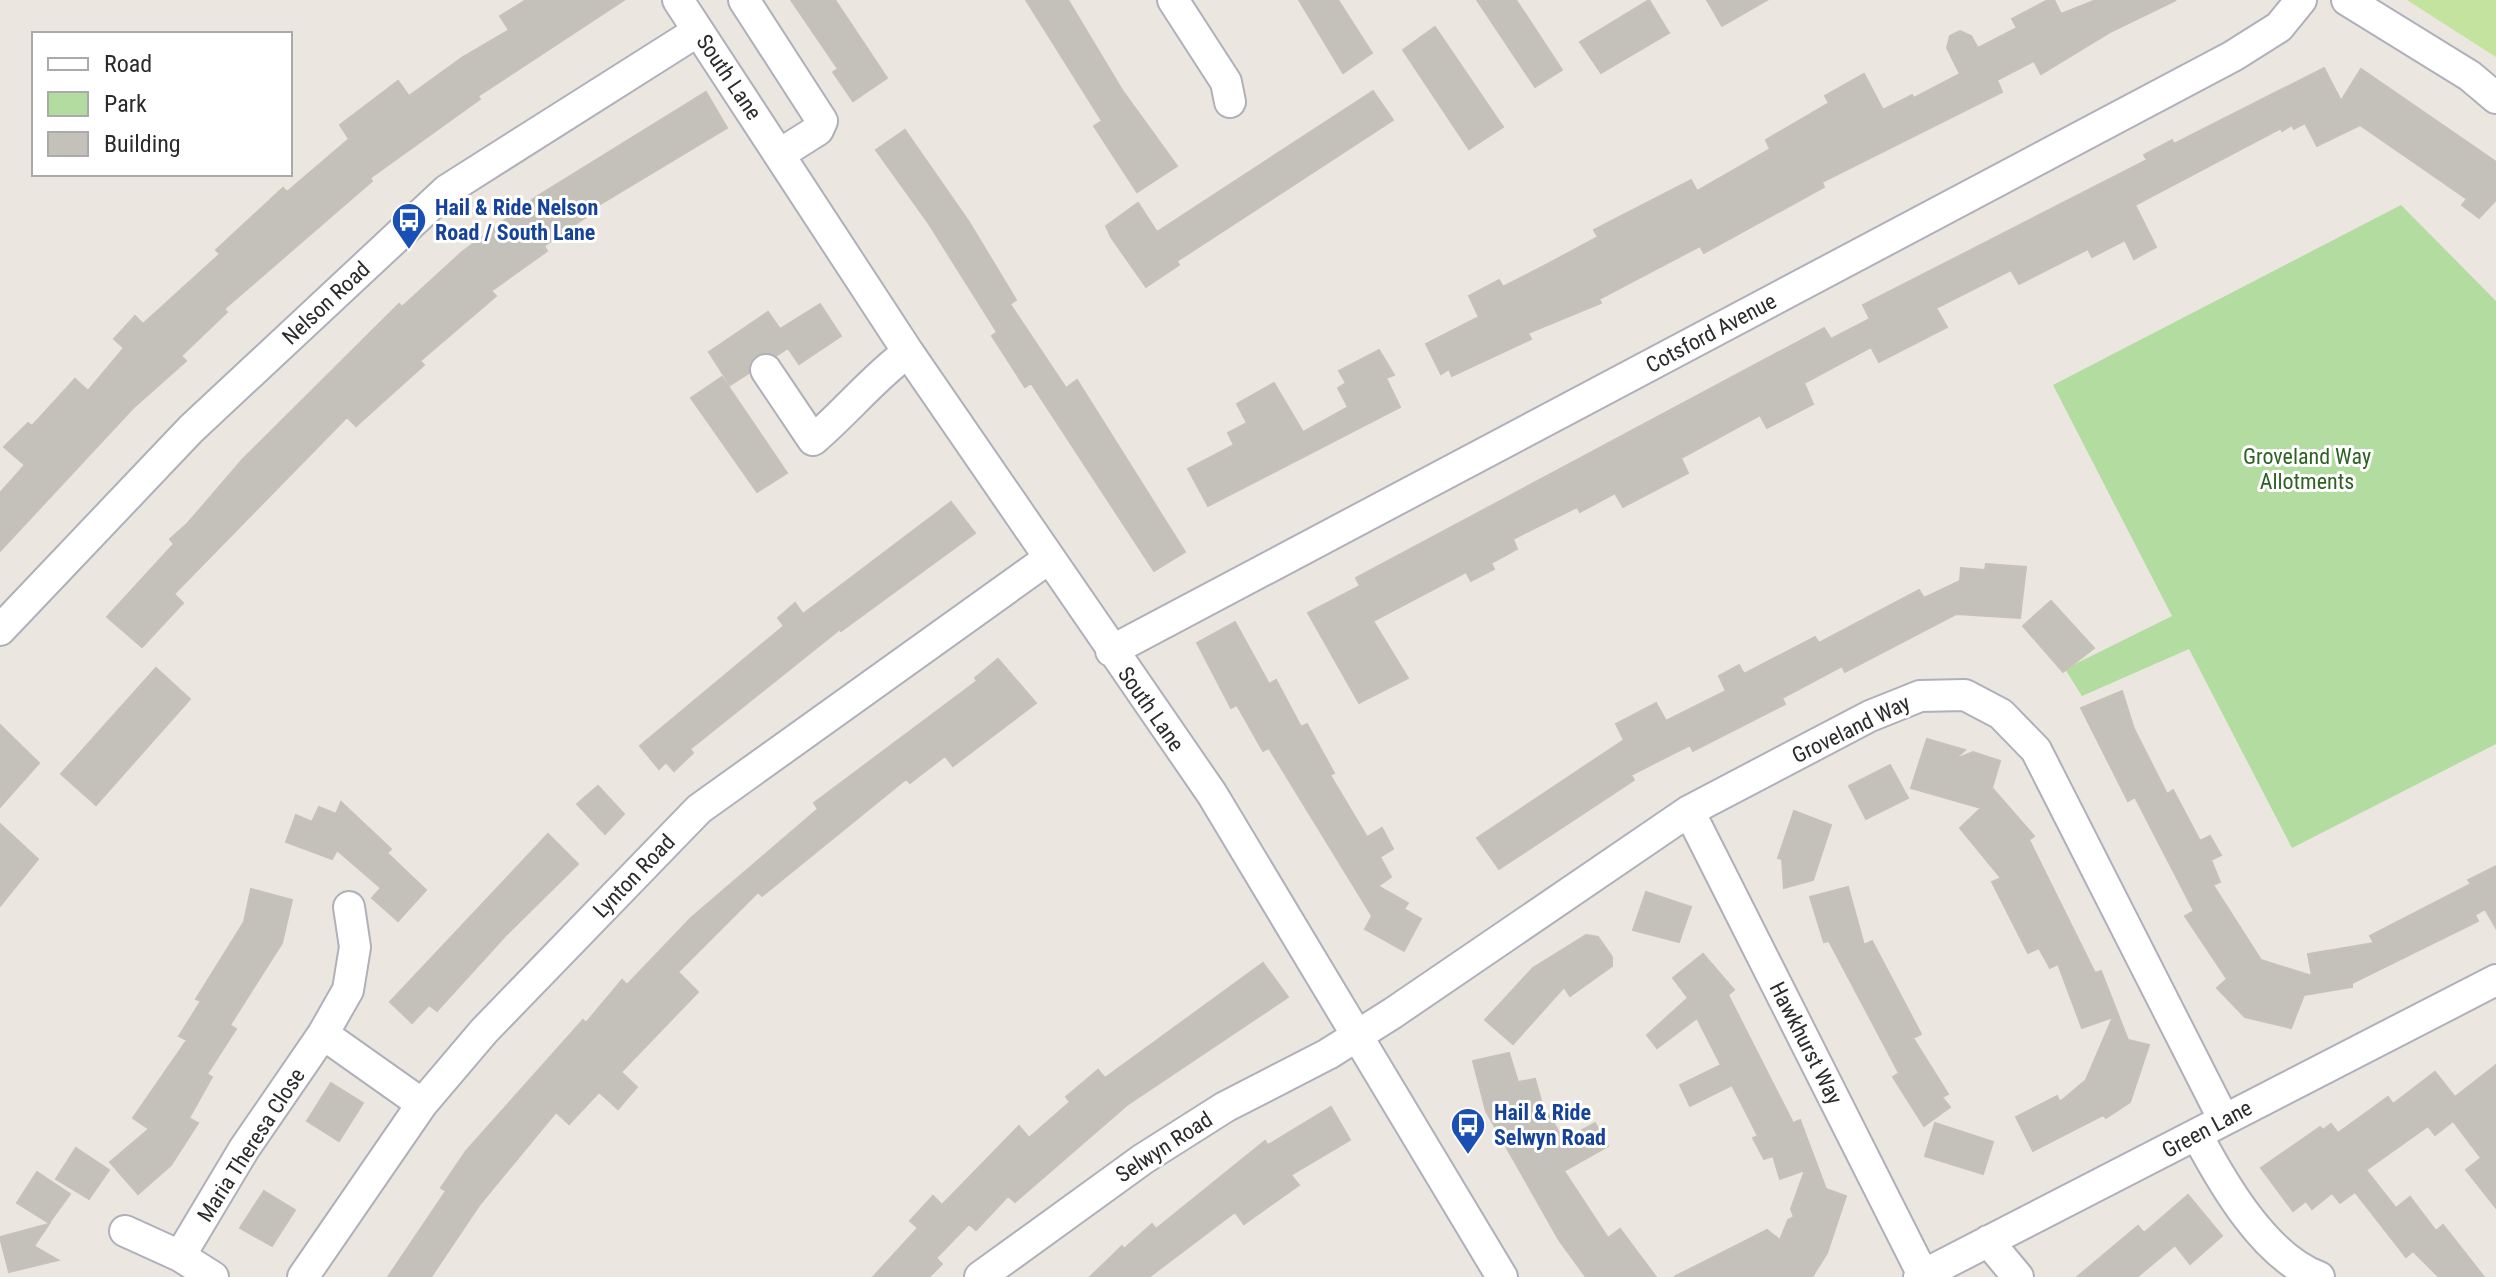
<svg xmlns="http://www.w3.org/2000/svg" width="2496" height="1277" font-family="'Roboto Condensed',sans-serif">
<rect width="100%" height="100%" fill="#ebe6df"/>
<!-- green -->
<path fill="#b3dca1" d="M2401,205L2496,301V744L2292,848L2189,649L2082,696L2065,669L2172,616L2053,385Z"/>
<!-- pitch -->
<path fill="#c3e39e" d="M2407,0H2496V57Z"/>
<!-- building -->
<path fill="#c4c0ba" stroke="#c7c2b8" stroke-width="2" d="M526,0H624L478,96L480,99L370,178L372,181L224,309L227,312L181,356L186,361L133,408L0,551V493L25,465L4,447L28,423L32,426L75,379L88,391L124,348L114,339L135,316L143,324L220,254L216,250L283,188L287,192L349,139L340,125L398,81L409,96L463,57L509,30L500,16Z
M791,0H835L887,78L853,101L833,72L838,69Z
M1026,0H1068L1122,90L1177,166L1137,192L1094,126L1102,121Z
M1299,0H1338L1372,53L1343,73Z
M1477,0H1516L1562,70L1535,87Z
M1649,0L1669,33L1601,73L1580,42Z
M1707,0H1767L1722,26Z
M2048,0H2054L2061,14L2096,0H2176L2112,31L2041,74L2034,61L1997,80L2002,92L1822,182L1824,187L1704,253L1700,246L1599,299L1601,303L1528,333L1531,339L1452,376L1449,369L1441,374L1426,344L1479,317L1469,296L1499,280L1503,287L1542,267L1598,237L1594,230L1691,180L1697,191L1770,149L1766,140L1829,103L1825,96L1864,74L1883,110L1912,95L1914,98L1960,74L1947,48L1950,36L1960,31L1971,36L1978,48L2017,28L2012,19Z
M1435,27L1503,127L1469,149L1403,50Z
M2324,68L2341,101L2361,69L2496,162V200L2479,218L2462,205L2467,199L2360,125L2317,146L2305,123L2294,129L2292,125L2282,131L2281,128L2135,205L2156,247L2134,259L2125,240L2092,257L2088,249L2019,284L2011,270L1936,308L1947,327L1879,362L1871,347L1804,383L1813,404L1767,428L1760,415L1681,458L1688,473L1623,507L1615,493L1580,512L1577,507L1513,539L1517,549L1491,563L1494,569L1471,581L1466,572L1373,621L1408,678L1359,703L1308,613L1360,586L1356,578L1824,328L1831,339L1870,319L1863,305L2147,160L2144,155L2172,140L2174,144Z
M1373,91L1393,120L1177,261L1179,265L1146,287L1111,237L1106,226L1138,203L1157,232Z
M706,92L727,128L584,214L586,217L544,246L547,251L491,291L496,296L420,361L424,365L356,426L347,417L174,594L183,603L142,647L107,617L174,544L170,539L188,523L243,459L399,304L402,307L462,252L536,197Z
M905,130L969,222L1016,300L1010,304L1066,388L1077,380L1185,552L1154,571L1031,383L1025,387L992,336L997,332L929,224L876,150Z
M820,304L841,336L799,364L788,348L776,356L764,352L750,361L749,373L730,385L709,352L768,312L780,329Z
M1379,350L1394,375L1386,378L1400,407L1208,506L1188,469L1234,445L1228,433L1247,423L1237,404L1274,383L1303,432L1348,407L1338,388L1346,383L1339,371Z
M722,377L787,473L757,492L691,398Z
M951,502L975,533L841,631L840,629L690,749L693,753L674,771L666,762L659,769L640,746L784,626L778,618L795,603L803,614Z
M1986,564L2026,567L2020,618L1956,614L1845,672L1842,666L1782,698L1785,704L1693,751L1690,745L1631,775L1634,780L1499,869L1477,838L1624,740L1616,724L1656,703L1666,721L1726,691L1719,676L1739,665L1744,674L1815,637L1819,643L1919,590L1924,598L1960,581L1961,568L1985,570Z
M2051,601L2094,648L2063,672L2023,626Z
M1235,622L1269,684L1276,680L1301,727L1307,724L1334,773L1330,775L1367,837L1382,828L1393,849L1380,857L1391,877L1378,886L1408,903L1404,909L1421,919L1404,951L1365,929L1372,916L1269,748L1263,751L1237,705L1231,708L1197,643Z
M998,659L1036,703L953,766L945,756L910,783L906,779L762,896L758,892L678,972L698,992L621,1072L637,1087L618,1109L599,1092L569,1124L556,1112L480,1204L431,1277H388L446,1191L441,1188L466,1151L583,1020L586,1023L622,980L627,985L691,918L818,809L814,803L977,681L975,678Z
M156,668L190,699L96,805L61,774Z
M2122,691L2134,729L2167,794L2173,790L2200,841L2210,836L2221,855L2211,860L2220,882L2213,885L2261,960L2312,976L2308,954L2374,943L2370,936L2471,884L2468,880L2496,866V928L2485,909L2475,915L2478,921L2352,983V987L2304,995L2291,1028L2245,1017L2217,988L2227,979L2185,916L2194,911L2135,797L2128,801L2081,708Z
M0,725L39,763L0,807Z
M1927,739L1965,750L1954,760L1973,752L2000,761L1992,788L2034,836L2029,840L2095,973L2101,971L2128,1040L2149,1045L2130,1102L2106,1118L2103,1115L2033,1151L2016,1117L2057,1096L2060,1102L2086,1080L2113,1017L2082,1028L2058,964L2050,968L2039,948L2028,953L1992,882L2001,878L1960,828L1981,808L1911,788Z
M1890,765L1908,798L1866,819L1849,786Z
M598,786L624,814L605,834L577,804Z
M341,802L391,849L387,853L426,890L398,921L372,898L381,888L337,850L332,859L286,842L296,815L312,822L319,807L336,814Z
M1794,811L1831,825L1813,880L1784,888L1782,859L1778,858Z
M0,824L38,859L0,906Z
M548,834L578,864L505,936L437,1011L429,1005L412,1023L390,1002Z
M1848,887L1864,945L1872,941L1921,1034L1913,1038L1948,1094L1942,1097L1950,1107L1924,1126L1893,1077L1899,1073L1829,941L1824,942L1810,897Z
M251,889L292,900L282,943L230,1025L236,1029L207,1074L212,1077L189,1118L198,1123L171,1165L138,1194L110,1162L149,1129L133,1118L187,1040L179,1036L201,1001L196,999L244,922Z
M1646,892L1691,907L1679,942L1633,930Z
M1586,935L1598,937L1612,957V966L1570,996L1564,987L1513,1044L1485,1020L1533,968Z
M1703,954L1734,990L1728,995L1793,1123L1800,1120L1826,1189L1846,1196L1827,1253L1812,1277H1674L1767,1230L1780,1240L1788,1220L1794,1217L1791,1209L1805,1170L1780,1179L1773,1156L1764,1159L1753,1138L1758,1136L1732,1085L1690,1106L1680,1085L1721,1065L1697,1018L1657,1048L1647,1035L1688,998L1673,978Z
M1263,963L1288,997L1127,1105L1015,1202L1008,1196L976,1230L969,1224L936,1258L942,1264L929,1277H873L918,1228L910,1221L933,1196L942,1205L1019,1126L1029,1138L1070,1102L1066,1097L1098,1070L1105,1078Z
M1509,1053L1518,1082L1535,1079L1542,1104L1564,1140L1595,1123L1608,1146L1564,1171L1608,1238L1620,1229L1656,1277H1586L1559,1240L1486,1111L1473,1061Z
M2496,1065V1208L2466,1170L2481,1158L2453,1121L2435,1135L2428,1126L2366,1170L2396,1208L2410,1197L2436,1231L2443,1225L2484,1277H2439L2413,1251L2406,1257L2355,1192L2340,1203L2332,1193L2312,1209L2306,1201L2293,1211L2261,1168L2320,1127L2323,1130L2331,1124L2338,1133L2388,1097L2393,1104L2435,1072L2455,1097Z
M331,1083L363,1103L339,1141L307,1121Z
M1331,1107L1350,1140L1291,1175L1299,1185L1244,1224L1235,1212L1149,1277H1090L1122,1246L1124,1249L1152,1224L1156,1229L1265,1141L1268,1145Z
M1935,1123L1993,1142L1983,1174L1925,1156Z
M76,1148L109,1170L89,1199L56,1179Z
M37,1172L70,1194L49,1223L17,1203Z
M264,1191L295,1210L272,1246L240,1228Z
M2188,1195L2222,1236L2190,1264L2175,1245L2137,1277H2077L2138,1226L2144,1233Z
M49,1224L34,1246L58,1260L9,1272L0,1237Z"/>
<g fill="none" stroke-linecap="round" stroke-linejoin="round">
<!-- minor casing -->
<g stroke="#afb0ba" stroke-width="34">
<path id="minor" d="M678,0L908,352L1212,794L1502,1277
M744,0L822,121L818,130L780,154
M1173,0L1226,82L1230,102
M2347,0L2470,76L2496,98
M766,370L813,440C846,412 873,378 908,352
M0,630L191,429L447,190L698,31
M1111,651L2233,56L2279,27L2301,0
M1689,811L1923,1275
M323,1034L422,1104
M2197,1135C2223,1184 2265,1257 2319,1277
M125,1231L180,1256L244,1149L323,1034L348,990L355,947L349,907
M1988,1241L2018,1277
M180,1256L213,1277
M303,1277L422,1104L484,1031L699,809L1048,559
M980,1277L1143,1159L1225,1107L1328,1054L1393,1013L1689,811L1870,716L1920,696L1965,695L2001,714L2036,750L2224,1120
M1919,1277L2496,980"/>
</g>
<!-- minor -->
<use href="#minor" stroke="#fff" stroke-width="30"/>
</g>
<!-- icons -->
<defs>
<g id="bus-pin" transform="scale(1.8)"><path d="M0 17L-7.5 6A9.5 9.5 0 1 1 7.5 6Z" fill="#1a4fb4" stroke="#fff"/><path d="M-5-6H5V4H4V6H2V4H-2V6H-4V4H-5ZM-3.5-4V0h7V-4ZM-3.5 1.2v1.5H-2V1.2ZM2 1.2v1.5H3.5V1.2Z" fill="#fff"/></g>
</defs>
<g fill-rule="evenodd">
<use href="#bus-pin" x="409" y="220"/>
<use href="#bus-pin" x="1468" y="1125"/>
</g>
<g text-anchor="middle" dominant-baseline="central" stroke-width="6" stroke-linejoin="round" paint-order="stroke">
<!-- street labels -->
<g font-size="22" fill="#2b2b2b" stroke="#fff">
<text transform="translate(729 77) rotate(56)">South Lane</text>
<text transform="translate(326 303) rotate(-43)">Nelson Road</text>
<text transform="translate(1711 333) rotate(-28)">Cotsford Avenue</text>
<text transform="translate(1151 709) rotate(55)">South Lane</text>
<text transform="translate(1851 729) rotate(-26)">Groveland Way</text>
<text transform="translate(634 876) rotate(-46)">Lynton Road</text>
<text transform="translate(1806 1043) rotate(63)">Hawkhurst Way</text>
<text transform="translate(2207 1129) rotate(-28)">Green Lane</text>
<text transform="translate(251 1145) rotate(-57)">Maria Theresa Close</text>
<text transform="translate(1164 1147) rotate(-33)">Selwyn Road</text>
</g>
<!-- transit labels -->
<g font-size="22" font-weight="bold" fill="#164399" stroke="#fff" text-anchor="start">
<text x="435" y="207">Hail &amp; Ride Nelson<tspan x="435" dy="25">Road / South Lane</tspan></text>
<text x="1494" y="1112">Hail &amp; Ride<tspan x="1494" dy="25">Selwyn Road</tspan></text>
</g>
<!-- park labels -->
<g font-size="22" fill="#2d6222" stroke="#fff">
<text x="2307" y="456">Groveland Way<tspan x="2307" dy="25">Allotments</tspan></text>
</g>
</g>
<!-- legend -->
<rect x="32" y="32" width="260" height="144" fill="#ffffff" stroke="#aaaaaa" stroke-width="2"/>
<rect x="48" y="58" width="40" height="12" fill="#ffffff" stroke="#aaaaaa" stroke-width="2"/>
<text x="104" y="72" font-size="24" fill="#2b2b2b">Road</text>
<rect x="48" y="92" width="40" height="24" fill="#b3dca1" stroke="#aaaaaa" stroke-width="2"/>
<text x="104" y="112" font-size="24" fill="#2b2b2b">Park</text>
<rect x="48" y="132" width="40" height="24" fill="#c4c0ba" stroke="#aaaaaa" stroke-width="2"/>
<text x="104" y="152" font-size="24" fill="#2b2b2b">Building</text>
</svg>
